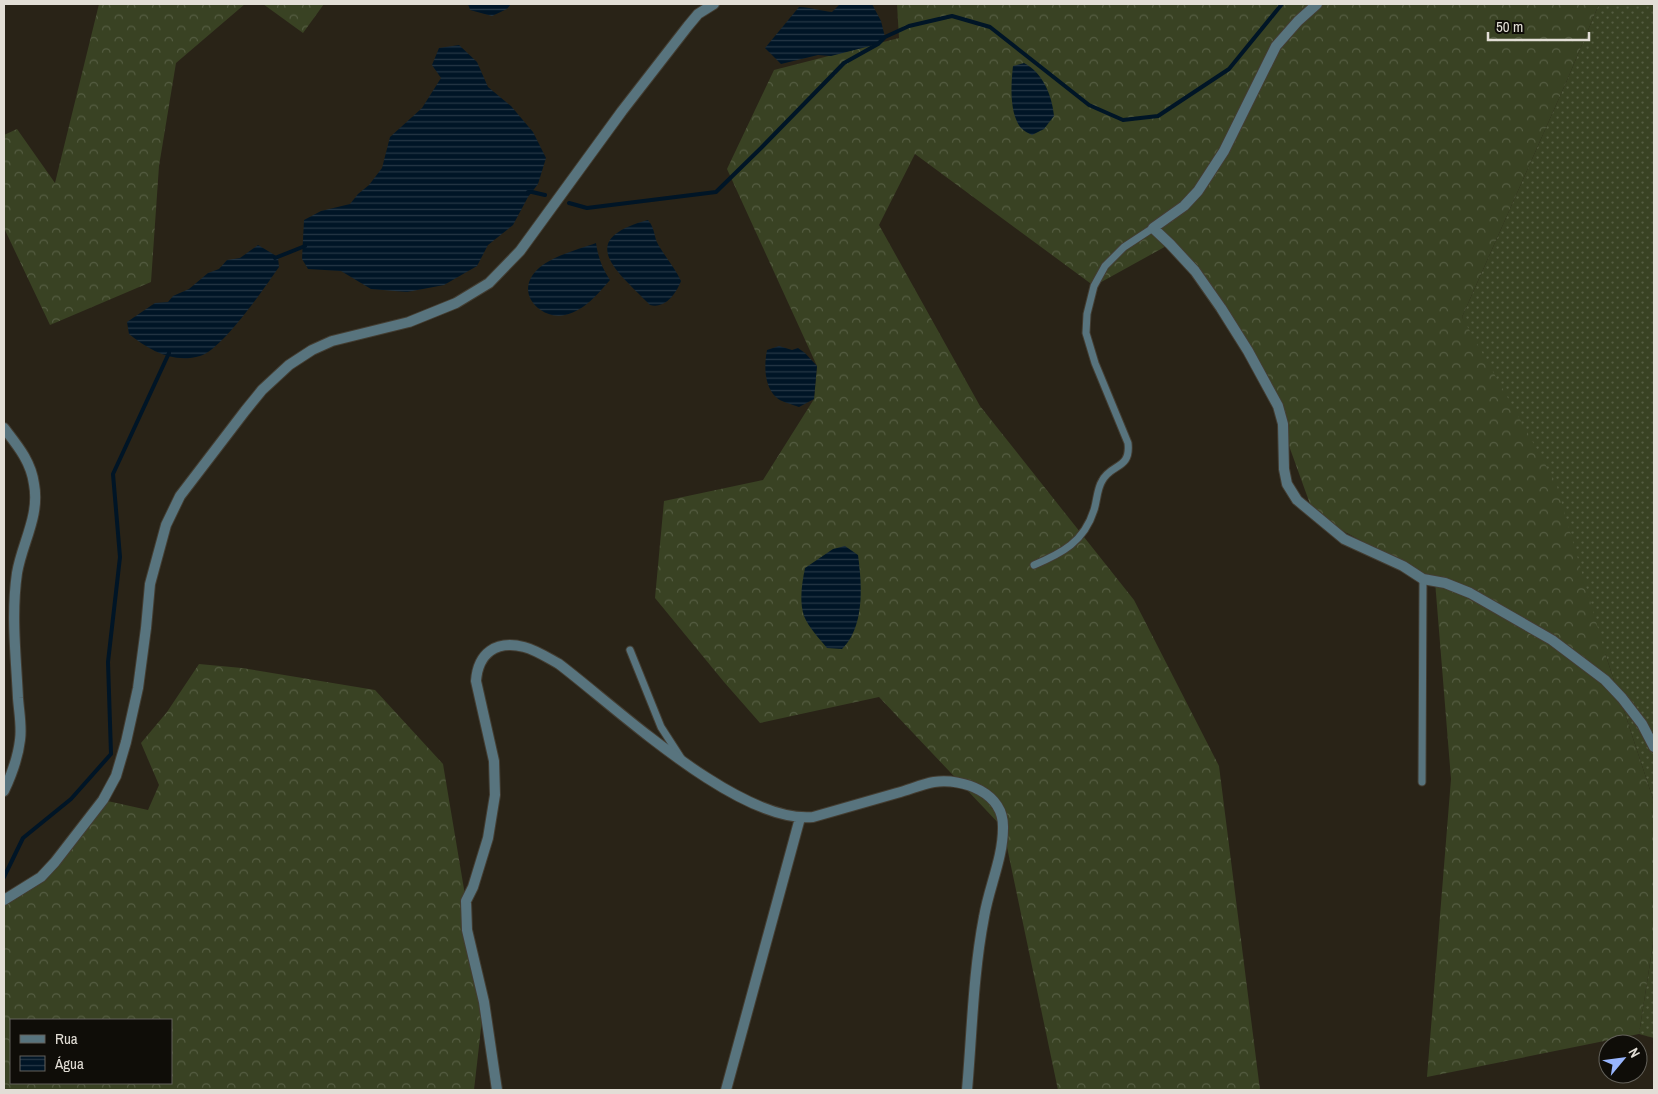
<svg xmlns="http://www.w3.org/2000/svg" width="1658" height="1094" font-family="'Archivo Narrow',sans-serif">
<defs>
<pattern id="grass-dots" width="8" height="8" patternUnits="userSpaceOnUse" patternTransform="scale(1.25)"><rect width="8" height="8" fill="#394223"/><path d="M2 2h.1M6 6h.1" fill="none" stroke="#555d42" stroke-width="1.8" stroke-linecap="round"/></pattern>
<pattern id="forest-crowns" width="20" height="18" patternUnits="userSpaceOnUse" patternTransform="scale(1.25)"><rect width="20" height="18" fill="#394223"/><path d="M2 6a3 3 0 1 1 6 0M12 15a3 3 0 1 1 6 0" fill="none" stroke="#555d42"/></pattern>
<pattern id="water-rules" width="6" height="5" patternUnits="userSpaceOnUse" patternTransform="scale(1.25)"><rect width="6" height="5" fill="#001526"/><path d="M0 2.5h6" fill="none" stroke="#253745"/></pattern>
</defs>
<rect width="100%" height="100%" fill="#292317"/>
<!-- grass -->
<path fill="url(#grass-dots)" d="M1599,4H1654V802L1606,656L1462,317L1568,78Z
M1654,937V1038L1639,1034Z"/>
<!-- forest -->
<path fill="url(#forest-crowns)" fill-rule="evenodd" d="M99,4H245L176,63L159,166L151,282L50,325L4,228V135L17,129L55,183Z
M263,4H324L303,33Z
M897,4H1599L1568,78L1462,317L1556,483L1606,656L1654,802V937L1639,1034L1427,1077L1451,779L1435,581L1314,515L1267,385L1170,244L1094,286L915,154L879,225L980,406L1134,600L1219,766L1260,1090H1058L1003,828L879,697L760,723L724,682L655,598L664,501L763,480L814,399L817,366L727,169L774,70L899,38Z
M199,664L242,668L375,690L443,764L466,901L484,1002L474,1090H4V898L55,862L103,800L148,810L159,785L141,743L167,712ZM11,1020H171V1083H11Z"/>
<!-- water -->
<path fill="url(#water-rules)" d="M468,4H511L507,9L492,16L470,10Z
M840,4H872L881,21L885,37L878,44L831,56L818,55L781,64L765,48L799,7C810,7 821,11 832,12Z
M459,45L477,62L488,87L511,106L533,132L546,158L538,184L528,197L513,225L488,245L477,266L444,285L407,292L371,289L341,271L308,269L302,259L304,220L321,211L350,204L358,194L369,185L382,168L390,137L422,108L441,78L432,65L439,48Z
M1024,63C1043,73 1052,95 1054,116L1044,129L1032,135C1028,133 1024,131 1021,128C1009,113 1011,84 1013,66Z
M648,220C656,230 653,236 659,246C666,258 675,268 681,281C676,294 665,309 650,305C617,271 574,240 648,220Z
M596,243C598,257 602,268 610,280C597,295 585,310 565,315C544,320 518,298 532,276C543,258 577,250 596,243Z
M258,245L278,257L279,267C265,287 222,350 200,356C173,364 149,350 129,334L127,322L155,303L168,302L173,296L189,289L208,273L219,269L227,260L240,258Z
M779,346L792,350L798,348L805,353L817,366L814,399L799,407C792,404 780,402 776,397C764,386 764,365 767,350Z
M845,546L858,555C862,584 865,627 842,649L827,648C819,638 809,628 804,616C799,601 802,583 805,568L833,549Z"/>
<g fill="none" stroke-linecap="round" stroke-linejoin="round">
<!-- stream -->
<path stroke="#001526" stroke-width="4" d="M528,192H532L545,195
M569,203L587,208L716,192L761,148L844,63L878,44L885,37L909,26L952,16L990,27L1089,105L1123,120L1158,116L1229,69L1282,4
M275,258L305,246
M4,877L23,838L71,799L111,754L108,662L120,557L113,474L169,353"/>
<!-- service casing -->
<g stroke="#433d32" stroke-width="9">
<path id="service" d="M1034,565C1062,553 1084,542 1094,510C1097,501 1097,489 1102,481C1111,463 1131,470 1128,443L1095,363L1086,333L1087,314L1094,286L1105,266L1124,247L1153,228
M630,650L661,727L681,758
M1422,782L1423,579"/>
</g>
<!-- minor casing -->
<g stroke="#433d32" stroke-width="12">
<path id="minor" d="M1317,4L1298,21L1276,46L1224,151L1198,191L1184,206L1153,228L1170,244L1195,271L1221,308L1248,351L1278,406L1283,424L1284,469L1287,484L1297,500L1344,539L1403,566L1423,579L1445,583L1470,593L1552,640L1605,680L1622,698L1642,724L1654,747
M4,428C17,445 31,461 34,484C40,516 22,543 17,573C11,615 16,657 18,698C19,712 22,727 20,740C18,757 11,776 4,791
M4,900L41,877L55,862L103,800L116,776L126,742L138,688L146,628L150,584L166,525L180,496L245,411L262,390L289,365L312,350L332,341L409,322L456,303L489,283L520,251L622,111L688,26L698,14L714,4
M497,1090L484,1002L467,930L466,901L473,887L488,838L495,795L494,761L476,681C478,653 496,640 524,647C536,650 548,658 559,664C617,708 739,824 813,817C841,809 869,801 897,793C909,790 922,784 934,782C964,778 1004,793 1003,828C1003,858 989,887 984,917C973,974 972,1033 967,1090
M726,1090L800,818"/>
</g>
<!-- service -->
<use href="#service" stroke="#58747e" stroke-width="7"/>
<!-- minor -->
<use href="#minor" stroke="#58747e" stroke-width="10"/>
</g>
<!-- border -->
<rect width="1658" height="1094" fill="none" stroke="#e2ded6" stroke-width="10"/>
<!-- legend -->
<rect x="10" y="1019" width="162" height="65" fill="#0f0d08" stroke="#63615a"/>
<rect x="20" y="1035" width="25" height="8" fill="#58747e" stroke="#63615a"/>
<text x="55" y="1044" font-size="15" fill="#e2ded6">Rua</text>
<rect x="20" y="1056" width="25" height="15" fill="url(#water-rules)" stroke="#63615a"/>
<text x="55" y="1069" font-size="15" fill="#e2ded6">Água</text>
<!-- north arrow -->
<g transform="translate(1623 1059) rotate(61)"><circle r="24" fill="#0f0d08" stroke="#63615a"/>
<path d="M0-4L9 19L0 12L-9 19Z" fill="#98b5fd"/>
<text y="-8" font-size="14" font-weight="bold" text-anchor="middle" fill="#e2ded6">N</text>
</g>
<!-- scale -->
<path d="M1488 32v8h101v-8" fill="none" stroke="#e2ded6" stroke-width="2.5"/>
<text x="1496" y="32" font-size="15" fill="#e2ded6" stroke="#0f0d08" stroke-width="4" paint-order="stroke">50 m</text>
</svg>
